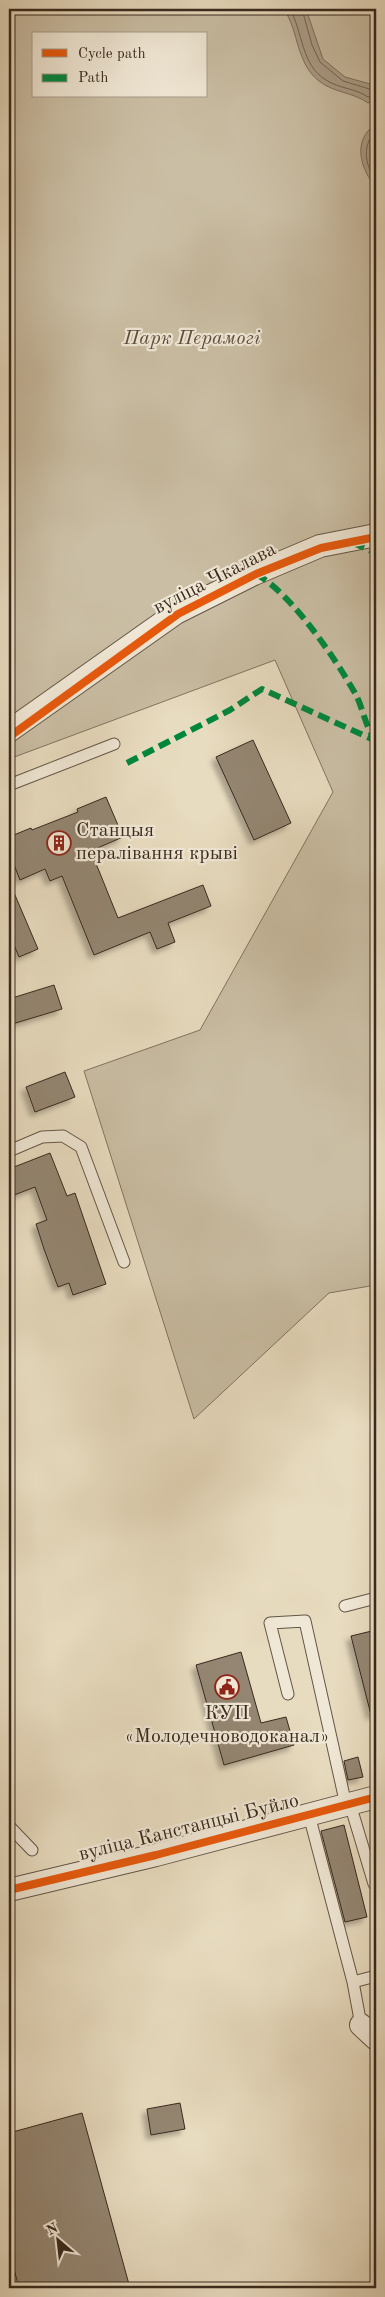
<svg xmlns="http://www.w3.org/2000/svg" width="385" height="2297" font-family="'Old Standard TT',serif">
<defs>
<filter id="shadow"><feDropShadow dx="-4.5" dy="4.5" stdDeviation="2.5" flood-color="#0004"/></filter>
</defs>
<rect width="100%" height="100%" fill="#e8dcc0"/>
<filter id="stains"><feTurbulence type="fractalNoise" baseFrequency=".004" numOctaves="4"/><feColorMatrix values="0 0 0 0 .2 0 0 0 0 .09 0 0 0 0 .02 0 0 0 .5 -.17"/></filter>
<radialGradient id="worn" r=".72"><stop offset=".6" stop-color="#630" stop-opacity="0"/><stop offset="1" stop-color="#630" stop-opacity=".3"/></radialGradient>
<!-- green -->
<path fill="#cabea4" stroke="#817460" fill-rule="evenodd" d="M9,9H376V1285L329,1293L194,1419L84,1071L200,1030L333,792L275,660L9,759ZM34,34H206V96H34Z"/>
<!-- water -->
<path fill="#ac9f89" stroke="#7e705e" d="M284,9H306L323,59L345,77L374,85L376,100L368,103C353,92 334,93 319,81C296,63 299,32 284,9Z
M376,124V188C361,169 351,141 376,124Z"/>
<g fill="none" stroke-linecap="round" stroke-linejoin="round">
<!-- shore -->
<path stroke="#726453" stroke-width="1" d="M290,9C303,32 301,65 326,80C340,89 355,88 368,97L376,96
M302,9L312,45L320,62L343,81L376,91
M376,130C362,146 364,163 376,180"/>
</g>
<!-- building -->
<path fill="#948672" stroke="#38291d" filter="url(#shadow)" d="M253,740L291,823L254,840L216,757Z
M106,797L123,837L95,849L97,854L93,856L118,918L203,885L211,906L168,923L175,942L157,949L150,932L94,955L62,876L50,881L45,869L20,880L9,852V837L31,828L32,830L78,812L77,809Z
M9,881L38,949L19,957L9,933Z
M54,985L62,1009L9,1025V999Z
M65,1072L75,1097L35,1112L26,1087Z
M50,1153L67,1196L75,1193L106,1284L73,1295L69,1283L58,1287L44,1249L36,1224L47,1220L35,1187L9,1197V1169Z
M376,1630V1714L371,1715L351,1636Z
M241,1652L261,1723L286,1717L294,1745L224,1765L196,1665Z
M358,1757L363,1777L348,1780L344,1761Z
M344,1825L367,1917L345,1922L321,1831Z
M180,2103L185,2129L151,2135L147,2109Z
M82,2113L130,2288H19L9,2250V2133Z"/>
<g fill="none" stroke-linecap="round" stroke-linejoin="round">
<!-- lane casing -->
<g stroke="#645646" stroke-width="13">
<path id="lane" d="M9,785L114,744
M9,1151L42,1137L63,1136L81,1147L124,1262
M345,1606L376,1598
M288,1694L270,1623L305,1621L346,1805
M350,1804L374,1884
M309,1815L353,1982L361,2025
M9,1826L32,1850
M353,1982L376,1976"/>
</g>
<!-- street casing -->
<g stroke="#645646" stroke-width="24">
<path id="street" d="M9,731L176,613L254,574L320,546L376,535
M9,1890L156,1855L376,1797
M361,2025L376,2039"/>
</g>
<!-- lane -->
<use href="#lane" stroke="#f0e8d6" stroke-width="11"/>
<!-- street -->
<use href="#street" stroke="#f0e8d6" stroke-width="22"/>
<!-- quiet -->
<path stroke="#00873e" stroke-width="6" stroke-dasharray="12 6" stroke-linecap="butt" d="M353,543L376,553
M256,574C291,593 336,659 356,695C363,708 366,730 376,740
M127,763L230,710L262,689L376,741"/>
<!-- cycleway casing -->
<g stroke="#f0e8d6" stroke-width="11">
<path id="cycleway" d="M9,737L178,614L256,574L321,548L376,537
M9,1890L156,1855L376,1797"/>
</g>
<!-- cycleway -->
<use href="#cycleway" stroke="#e8590c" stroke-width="8"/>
</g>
<!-- icons -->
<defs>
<g id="building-ring" transform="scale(1.25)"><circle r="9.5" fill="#f0e8d6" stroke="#8f2418" stroke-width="1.5"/><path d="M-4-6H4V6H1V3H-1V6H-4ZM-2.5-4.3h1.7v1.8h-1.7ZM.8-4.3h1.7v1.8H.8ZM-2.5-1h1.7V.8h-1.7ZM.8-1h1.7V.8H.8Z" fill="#8f2418"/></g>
<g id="civic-ring" transform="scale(1.25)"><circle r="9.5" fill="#f0e8d6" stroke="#8f2418" stroke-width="1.5"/><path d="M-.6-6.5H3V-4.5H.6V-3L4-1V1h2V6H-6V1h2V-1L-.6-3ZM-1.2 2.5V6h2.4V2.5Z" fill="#8f2418"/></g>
</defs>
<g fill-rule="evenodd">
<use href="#building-ring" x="59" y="843"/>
<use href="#civic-ring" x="227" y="1687"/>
</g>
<g text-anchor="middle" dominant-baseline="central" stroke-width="4.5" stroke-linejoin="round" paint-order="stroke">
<!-- park labels -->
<g font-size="20" font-style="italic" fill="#5c4e3f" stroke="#f0e8d6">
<text x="192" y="339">Парк Перамогі</text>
</g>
<!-- street labels -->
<g font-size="20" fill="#38291d" stroke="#f0e8d6">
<text transform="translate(215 579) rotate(-27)">вуліца Чкалава</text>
<text transform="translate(189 1828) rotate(-14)">вуліца Канстанцыі Буйло</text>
</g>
<!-- poi labels -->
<g font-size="20" fill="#38291d" stroke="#f0e8d6" text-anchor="start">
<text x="76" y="831">Станцыя<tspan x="76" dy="23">пералівання крыві</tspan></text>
<text x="227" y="1714" text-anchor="middle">КУП<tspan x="227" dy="23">«Молодечноводоканал»</tspan></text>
</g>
</g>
<!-- margin -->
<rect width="385" height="2297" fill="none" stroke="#e8dcc0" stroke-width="30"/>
<rect x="10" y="10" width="365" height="2277" fill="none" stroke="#38291d" stroke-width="2.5"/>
<rect x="15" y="15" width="355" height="2267" fill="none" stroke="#38291d"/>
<!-- legend -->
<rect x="32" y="32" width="175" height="65" fill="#f0e8d6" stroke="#a69c8c"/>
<rect x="42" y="49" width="25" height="8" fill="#e8590c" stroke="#a69c8c"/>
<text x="78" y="58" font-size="15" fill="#38291d">Cycle path</text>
<rect x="42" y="74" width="25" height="8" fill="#00873e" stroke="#a69c8c"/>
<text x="78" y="82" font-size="15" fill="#38291d">Path</text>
<!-- north arrow -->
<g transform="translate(58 2240) rotate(332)" stroke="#f0e8d6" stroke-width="4" paint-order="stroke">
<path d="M0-4L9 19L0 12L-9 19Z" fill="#38291d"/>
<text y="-8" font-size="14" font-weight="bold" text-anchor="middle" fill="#38291d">N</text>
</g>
<rect width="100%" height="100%" filter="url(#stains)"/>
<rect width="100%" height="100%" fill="url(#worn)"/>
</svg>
